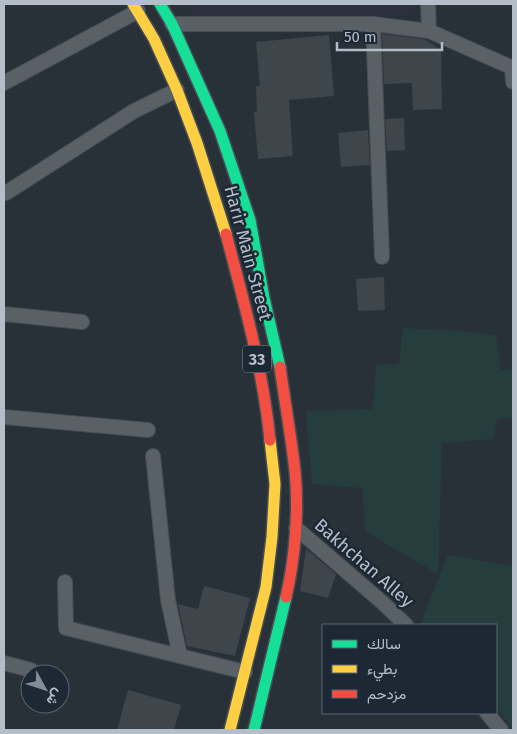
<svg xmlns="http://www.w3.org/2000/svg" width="517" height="734" font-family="'Fira Sans',Vazirmatn,sans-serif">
<rect width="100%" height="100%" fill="#293138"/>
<!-- medical -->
<path fill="#2e2f3e" d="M192,4H412V14L192,19Z"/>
<!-- green -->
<path fill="#263d3e" d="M403,328L448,330L496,335L501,370L513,369V417L497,419L493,439L442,443L438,574L366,532L362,488L312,484L306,411L373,409L376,365L399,364Z
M448,555L513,566V730L496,707V625H420Z"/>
<!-- building -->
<path fill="#3e454b" d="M382,34L424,39L441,50L442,109L413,110L412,83L384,84Z
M329,35L334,96L289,100L293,156L258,159L254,112H257L256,86H260L256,42Z
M404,118L405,150L387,151L385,119Z
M368,130L370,165L341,167L338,133Z
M384,277L385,310L358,311L356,279Z
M306,549L336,574L328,598L300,591Z
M204,586L250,598L235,656L187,646L178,604L198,609Z
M128,690L181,705L174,730H117Z"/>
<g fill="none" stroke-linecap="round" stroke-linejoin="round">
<!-- street casing -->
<g stroke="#474d53" stroke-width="16">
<path id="street" d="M428,4L429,31
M172,24H373L429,31L513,68
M373,24L382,257
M512,68L513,82
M4,83L138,11
M6,193L134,111L177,90
M4,314L82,322
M4,417L148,430
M153,456L168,600L180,656
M296,528L383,603L406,625
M65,582L66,628L245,672
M4,663L31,670
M487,713L501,730"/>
</g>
<!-- fast casing -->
<g stroke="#474e55" stroke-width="14">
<path id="fast" d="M160,4L172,24L220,131L250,220L264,298L280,367
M254,730L286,597"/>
</g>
<!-- slow casing -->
<g stroke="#474e55" stroke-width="14">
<path id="slow" d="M133,4L154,39L177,90L197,143L226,234
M230,730L266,587L272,537L275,484L270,440"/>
</g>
<!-- jam casing -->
<g stroke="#474e55" stroke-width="14">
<path id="jam" d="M226,234C244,302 263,370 270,440
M280,367C285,402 291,436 295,471C299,510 295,559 286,597"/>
</g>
<!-- street -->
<use href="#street" stroke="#596066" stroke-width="14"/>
<!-- fast -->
<use href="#fast" stroke="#16e098" stroke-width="11"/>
<!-- slow -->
<use href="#slow" stroke="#ffcf43" stroke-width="11"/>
<!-- jam -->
<use href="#jam" stroke="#f24e42" stroke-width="11"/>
</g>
<g text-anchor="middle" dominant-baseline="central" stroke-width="5" stroke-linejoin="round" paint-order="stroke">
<!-- shield labels -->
<rect fill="#1c2833" stroke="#86919c" stroke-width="1" x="243" y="345.5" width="28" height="27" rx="4"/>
<g font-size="16" font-weight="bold" fill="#b3bec9">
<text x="257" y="359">33</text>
</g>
<!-- street labels -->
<g font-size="18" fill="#b3bec9" stroke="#1c2833">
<text transform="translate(248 253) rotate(75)">Harir Main Street</text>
<text transform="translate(364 563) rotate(41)">Bakhchan Alley</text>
</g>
</g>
<!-- border -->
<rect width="517" height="734" fill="none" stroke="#b3bec9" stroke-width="10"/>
<!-- legend -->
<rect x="322" y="624" width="175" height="90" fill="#1c2833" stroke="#58646f"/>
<rect x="332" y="640" width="25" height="8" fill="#16e098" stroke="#58646f"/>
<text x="367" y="649" font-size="15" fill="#b3bec9">سالك</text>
<rect x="332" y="665" width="25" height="8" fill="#ffcf43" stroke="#58646f"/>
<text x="367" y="674" font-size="15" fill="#b3bec9">بطيء</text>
<rect x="332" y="690" width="25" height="8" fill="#f24e42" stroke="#58646f"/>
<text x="367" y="699" font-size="15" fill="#b3bec9">مزدحم</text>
<!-- north arrow -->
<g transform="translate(45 689) rotate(130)"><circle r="24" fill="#1c2833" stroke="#58646f"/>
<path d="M0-4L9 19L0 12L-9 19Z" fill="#838d96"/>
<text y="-8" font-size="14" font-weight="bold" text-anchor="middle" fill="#b3bec9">ش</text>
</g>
<!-- scale -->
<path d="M337 42v8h105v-8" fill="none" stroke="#b3bec9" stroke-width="2.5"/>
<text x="344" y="42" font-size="15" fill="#b3bec9" stroke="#1c2833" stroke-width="4" paint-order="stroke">50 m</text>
</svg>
